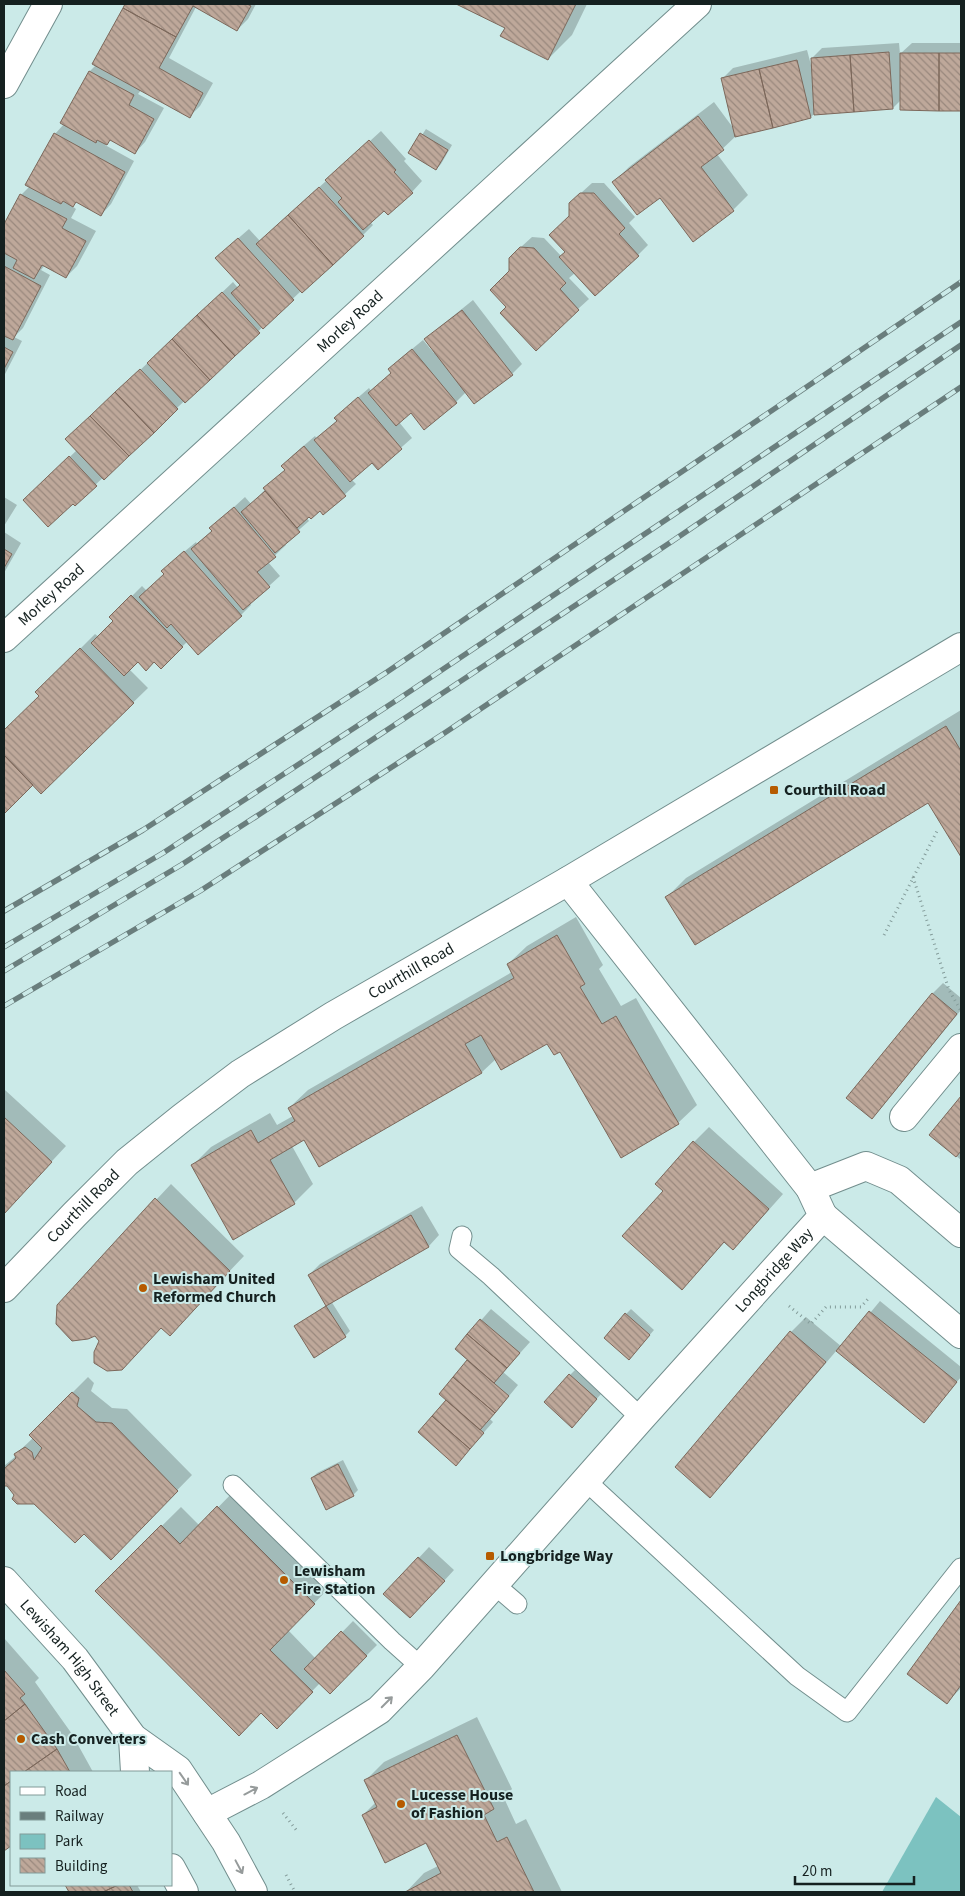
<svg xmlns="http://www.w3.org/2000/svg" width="965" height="1896" font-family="'Source Sans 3',sans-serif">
<defs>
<pattern id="building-back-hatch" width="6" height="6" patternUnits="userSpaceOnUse" patternTransform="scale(1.25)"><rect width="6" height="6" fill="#bea89a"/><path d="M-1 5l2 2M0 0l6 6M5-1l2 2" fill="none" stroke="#99887d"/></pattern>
</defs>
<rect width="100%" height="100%" fill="#cbeae8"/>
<!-- green -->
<path fill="#7cc2c0" d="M936,1797L961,1817V1892H882Z"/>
<!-- shadow -->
<path fill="#0003" d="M127,4H256L248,19L237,30L196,7L169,58L213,83L200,106L190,116L141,90L138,94L164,108L145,142L135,153L111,139L105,145L134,161L111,204L101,215L77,201L72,206L76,209L71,218L96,231L77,266L66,277L45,265L41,270L50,275L23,328L14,337L22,341L4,376V227L21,195L30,186L27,184L55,134L64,124L90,71L96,65L94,63Z
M459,4H587L572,35L548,59L506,28Z
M899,43L900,54L912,43H961V110L901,109V100L893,108L814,114L811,117L737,135L717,154L748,195L733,210L660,197L614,182L629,167L714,102L734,129L722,79L733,68L807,50L811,65L812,64V58L822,48Z
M426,129L452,145L441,164L436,169L410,153Z
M381,131L406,159L404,161L422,181L412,192L384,209L370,222L373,225L363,235L301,291L75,504L35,490L77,450L78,429L233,282L238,288L242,285L227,248L249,229L260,241Z
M592,183H604L635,217L629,223L648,245L638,255L575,273L569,278L589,299L578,309L507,307L511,271L521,247L532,237L544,238L562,257L567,252L570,203Z
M473,300L522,364L512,374L466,392L456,402L411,412L399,422L412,438L378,468L373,461L352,480L356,484L324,514L320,509L307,518L309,521L284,543L286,545L268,562L280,576L250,603L251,605L241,615L188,641L161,667L155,660H138L129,669L148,688L41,792L33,784L4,812V732L41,696L37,692L95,634L99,637L115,621L111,617L142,586L147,591L165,574L173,561L196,542L197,544L213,530L211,528L245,497L251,504L286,469L283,466L293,455L315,436L317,439L337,421L346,408L369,388L371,391L392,372L390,369L400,359L423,340L434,353L435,351L426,339L437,329Z
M4,497L17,505L4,526Z
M4,532L21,543L4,573Z
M961,710V855L929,801L667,897L686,878Z
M576,917L603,965L599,969L621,1006L636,998L697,1105L678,1123L548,1042L496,1059L482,1072L320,1165L305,1139L292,1146L313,1184L294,1203L234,1238L192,1166L211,1147L270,1113L277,1125L293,1116L289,1108L308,1090L512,972L508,964L527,946Z
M943,983L961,998V1010L882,1107L872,1118L932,994Z
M5,1090L66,1146L4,1213V1091Z
M961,1098V1160L931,1135Z
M709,1127L783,1194L748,1233L725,1241L697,1273L694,1142Z
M171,1184L244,1256L184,1319L161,1327L101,1341L58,1305Z
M422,1206L439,1235L429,1246L331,1301L350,1331L345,1336L296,1326L327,1305L309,1275L320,1264Z
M880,1301L961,1367V1377L924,1421L837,1350L725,1481L710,1496L676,1467L791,1332L806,1317L842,1347Z
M491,1309L530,1342L503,1372L518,1385L490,1419L493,1422L456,1464L448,1400L440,1394L469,1360L456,1349Z
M631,1309L654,1330L634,1353L626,1314Z
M575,1370L601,1394L577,1421L570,1375Z
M88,1377L94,1383L91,1391L112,1408L127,1409L192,1475L111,1558L84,1532L35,1503L16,1495L7,1485L4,1484V1466L16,1456L15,1455L33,1438L30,1435Z
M343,1460L358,1490L353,1495L312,1478L317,1473Z
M237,1488L333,1584L288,1630L316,1659L353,1621L377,1645L330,1692L320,1683L277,1727L262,1712L96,1591L181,1507L200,1526Z
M429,1547L454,1570L421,1606L385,1594Z
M961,1602V1688L947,1702L909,1674Z
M4,1638L39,1678L35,1682L72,1734L93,1772H11V1845L4,1850Z
M477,1717L512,1789L504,1798L516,1824L526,1819L562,1892H406L424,1873L438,1866L426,1841L363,1815L376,1802L366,1780L384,1762Z
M67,1885H137L141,1892H70Z"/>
<!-- building -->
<path fill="url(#building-back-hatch)" stroke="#7c685b" d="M125,4H247L251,6L237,31L193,6L176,37L123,8Z
M456,4H576L548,60L500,36L505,28Z
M123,8L176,37L159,68L203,93L190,118L92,64Z
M889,52L893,109L854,112L850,55Z
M900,53H939V111L900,110Z
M939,53H961V111H939Z
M850,55L854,112L814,115L811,58Z
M797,60L811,118L773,128L759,69Z
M759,69L773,128L735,137L721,78Z
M89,71L134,95L129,105L154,119L135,154L110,140L107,145L97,140L96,143L60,123Z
M698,116L724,150L701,167L734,211L693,242L660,198L637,215L612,182Z
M54,133L125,172L101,216L76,202L73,207L63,201L61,204L25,185Z
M420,133L448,150L436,170L408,153Z
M369,140L396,170L394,172L413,193L388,215L384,211L363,230L338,202L342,198L325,180Z
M319,187L364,236L333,265L288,215Z
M580,193H594L625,228L619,234L639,256L595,296L559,257L565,252L549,235L569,216V203Z
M20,194L67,219L62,228L86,241L66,278L42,265L34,279L13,268L17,260L4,253V224Z
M288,215L333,265L302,293L256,244Z
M238,238L294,300L263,329L231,293L240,285L215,258Z
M520,247L534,248L566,283L560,289L579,310L536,351L500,313L506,307L490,290L509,271V258Z
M4,266L41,286L13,340L4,336Z
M222,292L260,333L235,356L197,315Z
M462,310L513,375L474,404L424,339Z
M197,315L235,356L210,380L172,339Z
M172,339L210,380L185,403L147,363Z
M4,347L13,352L4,369Z
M412,349L457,403L424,430L411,413L396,426L368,393L391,373L388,369Z
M140,369L178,409L154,433L115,392Z
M115,392L154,433L129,456L90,416Z
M358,397L402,449L378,470L372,463L350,482L314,440L337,421L334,418Z
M90,416L129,456L104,480L65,439Z
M304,446L346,496L323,515L320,511L311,519L309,517L297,528L263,488L285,470L281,466Z
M69,456L97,486L75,506L73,504L48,527L23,500Z
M265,491L300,532L275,553L241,512Z
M234,507L276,557L257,572L270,587L243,610L191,549L212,531L209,528Z
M4,549L12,554L4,568Z
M184,551L242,616L198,655L171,624L167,628L139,597L164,574L161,571Z
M131,595L183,647L161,669L154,662L146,671L138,662L124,676L91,643L113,621L109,617Z
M80,648L134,703L41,794L4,755V730L39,696L35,692Z
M946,726L961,751V857L928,803L695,945L665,897Z
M4,755L33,785L4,814Z
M557,935L585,984L580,987L602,1024L616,1016L679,1124L621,1158L560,1052L554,1055L547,1044L501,1070L481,1035L465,1044L482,1073L319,1167L304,1140L270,1160L295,1204L233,1240L191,1165L251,1130L258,1143L295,1121L288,1108L514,978L507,964Z
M932,993L957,1014L872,1119L846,1098Z
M961,1096V1151L956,1157L929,1135Z
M4,1117L52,1162L4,1214Z
M693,1141L769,1209L733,1250L724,1242L682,1290L622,1236L663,1191L655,1184Z
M155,1198L230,1271L170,1336L161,1328L122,1370L107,1371L94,1363V1352L99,1341L95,1336L88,1339L72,1341L56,1324L57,1305Z
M411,1215L429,1247L326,1306L308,1275Z
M326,1306L346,1337L314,1358L294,1326Z
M869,1311L957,1382L924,1423L836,1351Z
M625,1313L650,1335L629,1360L604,1338Z
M480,1319L520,1353L507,1368L467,1334Z
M790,1331L826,1362L710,1498L675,1467Z
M467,1334L507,1368L494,1383L455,1349Z
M467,1360L509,1396L495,1413L453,1377Z
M569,1374L597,1399L572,1428L544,1402Z
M453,1377L495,1413L480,1430L439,1394Z
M72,1392L79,1398L77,1406L96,1422L112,1423L178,1491L111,1560L84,1534L75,1543L34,1504H17L12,1499L14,1495L7,1486H4V1469L16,1458L14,1454L25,1447L32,1452L34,1460L42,1448L29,1435Z
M446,1400L484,1433L470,1449L432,1416Z
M432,1416L470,1449L456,1466L418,1432Z
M338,1464L354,1496L326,1510L311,1478Z
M217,1506L315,1604L270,1650L313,1692L277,1729L261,1713L239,1736L95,1591L161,1525L180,1544Z
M418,1557L445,1581L410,1618L383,1594Z
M961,1600V1685L947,1704L907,1674Z
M341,1631L367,1656L330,1694L304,1669Z
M4,1670L25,1694L20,1698L25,1704L4,1721Z
M25,1704L57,1749L24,1772H11V1781L4,1786V1721Z
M457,1735L494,1809L484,1815L497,1842L507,1837L534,1892H405L441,1873L426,1843L385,1863L362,1815L377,1807L364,1780Z
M57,1749L70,1772H24Z
M11,1781V1846L4,1851V1786Z
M65,1885H118L103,1892H69Z
M118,1885H129L133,1892H103Z"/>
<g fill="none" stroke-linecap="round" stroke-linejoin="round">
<!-- service casing -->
<g stroke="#728e8d" stroke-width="21">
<path id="service" d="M462,1236L459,1249L491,1276L641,1418
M585,1480L797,1676L847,1712L961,1568
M233,1485L392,1641L421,1667
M495,1585L517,1604"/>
</g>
<!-- minor casing -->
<g stroke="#728e8d" stroke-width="30">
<g id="minor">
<path d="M4,84L48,4"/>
<path id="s1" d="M4,638L697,4"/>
<path d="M904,1117L961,1048"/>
<path d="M810,1188L866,1166L899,1180L961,1233"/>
<path d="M823,1216L961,1334"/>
<path id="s2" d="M207,1813L261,1785L379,1710L421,1667L641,1418L823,1216L810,1188L568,881"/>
</g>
</g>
<!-- tertiary casing -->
<g stroke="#728e8d" stroke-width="30">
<g id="tertiary">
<path id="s3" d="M4,1288L75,1214L127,1162L183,1117L240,1074L333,1016L568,881L961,647"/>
</g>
</g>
<!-- trunk casing -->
<g stroke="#728e8d" stroke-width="30">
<g id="trunk">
<path id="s4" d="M4,1581L75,1659L133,1738L178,1770L226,1842L253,1892"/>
<path d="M133,1738L135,1772"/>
<path d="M171,1868L184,1892"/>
</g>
</g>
<!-- path -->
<path stroke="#839b99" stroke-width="3" stroke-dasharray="1 4" stroke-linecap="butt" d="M913,877L949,990L961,1011
M884,935L937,831
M789,1306L811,1324L826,1307H861L868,1299
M283,1813L297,1831
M286,1875L295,1892"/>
<!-- service -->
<use href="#service" stroke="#fff" stroke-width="19"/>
<!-- minor -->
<use href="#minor" stroke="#fff" stroke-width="28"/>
<!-- tertiary -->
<use href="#tertiary" stroke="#fff" stroke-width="28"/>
<!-- trunk -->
<use href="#trunk" stroke="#fff" stroke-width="28"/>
<!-- rail casing -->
<g stroke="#6a7e7d" stroke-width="5.5">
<path id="rail" d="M4,911L143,830L387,672L961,282
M4,947L163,853L400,698L961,322
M4,971L181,865L260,814L671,542L961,345
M4,1006L200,891L443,734L961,387"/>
</g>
<!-- rail -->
<use href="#rail" stroke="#cbeae8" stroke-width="4" stroke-dasharray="11" stroke-linecap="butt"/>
</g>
<!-- one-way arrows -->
<defs><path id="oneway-shaft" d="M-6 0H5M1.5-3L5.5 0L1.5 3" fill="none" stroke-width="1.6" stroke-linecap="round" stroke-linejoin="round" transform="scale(1.25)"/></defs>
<g stroke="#969b9b">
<use href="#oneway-shaft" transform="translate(387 1702) rotate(-45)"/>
<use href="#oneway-shaft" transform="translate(184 1779) rotate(55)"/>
<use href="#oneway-shaft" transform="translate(251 1791) rotate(-28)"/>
<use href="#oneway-shaft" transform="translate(239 1867) rotate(62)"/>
</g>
<!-- markers -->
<g fill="#b65b00" stroke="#cbeae8" stroke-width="2">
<rect x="769" y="785" width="10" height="10" rx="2.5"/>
<circle cx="143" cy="1288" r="5"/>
<rect x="485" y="1551" width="10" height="10" rx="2.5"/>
<circle cx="284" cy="1580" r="5"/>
<circle cx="21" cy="1739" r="5"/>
<circle cx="401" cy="1804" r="5"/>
</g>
<g text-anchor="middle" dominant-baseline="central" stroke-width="4" stroke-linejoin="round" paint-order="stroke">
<!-- street labels -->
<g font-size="16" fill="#152120" stroke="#cbeae8">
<text stroke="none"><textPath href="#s1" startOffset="469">Morley Road</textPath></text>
<text stroke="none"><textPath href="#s1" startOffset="64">Morley Road</textPath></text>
<text stroke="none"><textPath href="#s3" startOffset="519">Courthill Road</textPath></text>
<text stroke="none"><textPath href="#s3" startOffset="114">Courthill Road</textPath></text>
<text stroke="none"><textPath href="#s2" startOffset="792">Longbridge Way</textPath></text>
<text stroke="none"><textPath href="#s4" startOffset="101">Lewisham High Street</textPath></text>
</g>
<!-- poi labels -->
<g font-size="16" font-weight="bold" fill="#152120" stroke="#cbeae8" text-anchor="start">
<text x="784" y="790">Courthill Road</text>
<text x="153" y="1279">Lewisham United<tspan x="153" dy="18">Reformed Church</tspan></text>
<text x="500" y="1556">Longbridge Way</text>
<text x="294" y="1571">Lewisham<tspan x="294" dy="18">Fire Station</tspan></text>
<text x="31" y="1739">Cash Converters</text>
<text x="411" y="1795">Lucesse House<tspan x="411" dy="18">of Fashion</tspan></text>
</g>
</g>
<!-- border -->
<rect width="965" height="1896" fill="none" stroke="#152120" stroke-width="10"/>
<!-- legend -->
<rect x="10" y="1771" width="162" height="115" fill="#cbeae8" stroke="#829a98"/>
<rect x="20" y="1787" width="25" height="8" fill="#ffffff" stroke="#829a98"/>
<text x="55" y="1796" font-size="15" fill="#152120">Road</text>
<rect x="20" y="1812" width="25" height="8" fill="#6a7e7d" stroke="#829a98"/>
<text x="55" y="1821" font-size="15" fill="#152120">Railway</text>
<rect x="20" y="1834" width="25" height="15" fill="#7cc2c0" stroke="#829a98"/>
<text x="55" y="1846" font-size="15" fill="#152120">Park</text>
<rect x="20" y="1858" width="25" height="15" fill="url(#building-back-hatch)" stroke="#829a98"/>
<text x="55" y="1871" font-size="15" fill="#152120">Building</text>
<!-- scale -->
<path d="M795 1876v8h119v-8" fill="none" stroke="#152120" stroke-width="2.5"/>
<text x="802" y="1876" font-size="15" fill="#152120" stroke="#cbeae8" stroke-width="4" paint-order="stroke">20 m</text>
</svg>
